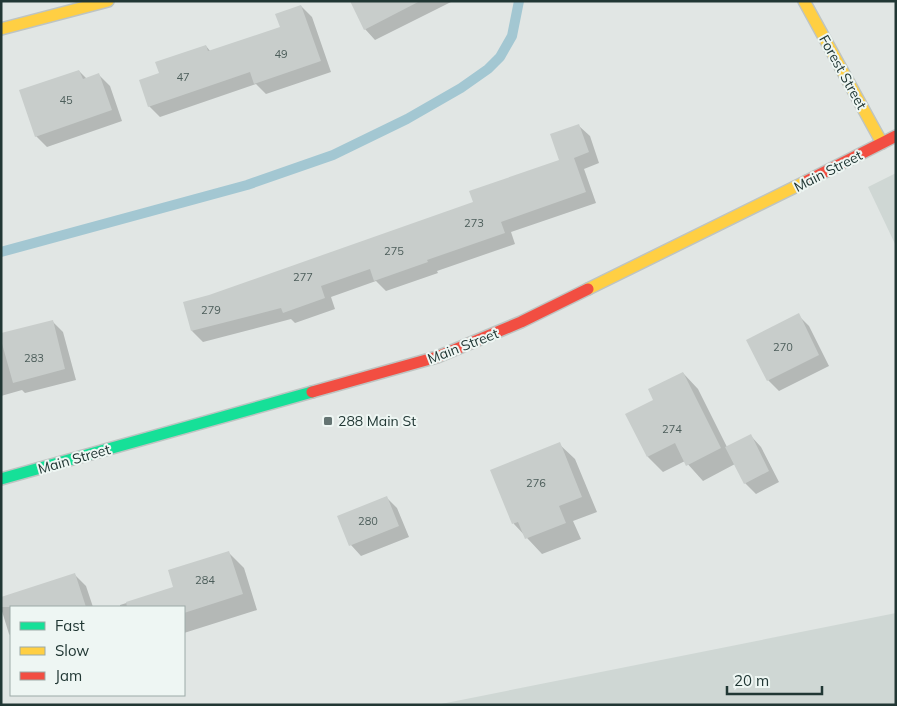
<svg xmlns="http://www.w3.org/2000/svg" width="897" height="706" font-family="Mulish,sans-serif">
<rect width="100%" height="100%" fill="#e1e6e4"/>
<!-- built -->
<path fill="#cfd7d4" d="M896,173V246L868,187Z
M896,613V705H436Z"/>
<!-- shadow -->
<path fill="#0003" d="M351,1H453L375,40L365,29Z
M301,6L312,17L331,72L266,94L256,84L160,117L149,106L160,74L206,46L211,52L281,28Z
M79,71L87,79L99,75L110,86L122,121L47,147L36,136Z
M579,126L590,136L599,163L584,169L596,203L511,232L515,244L437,271L438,273L386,291L376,281L331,297L335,309L295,323L291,319L203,342L192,331L185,303L210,296L474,203L561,161Z
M798,315L809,326L829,366L779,391L768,380Z
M52,321L63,332L76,380L25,393L22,390L1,396V340Z
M683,373L698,389L727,447L751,436L761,447L779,482L756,494L745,483L735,464L703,481L685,461L663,472L648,457L655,400Z
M559,444L575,459L597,512L573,521L581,539L542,554L514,524L492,471Z
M386,497L397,508L409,537L361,556L351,545L339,517Z
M228,552L244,568L257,610L184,633V607H120V605L175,588Z
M75,575L86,586L93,607H11V636L9,634L1,608V598Z"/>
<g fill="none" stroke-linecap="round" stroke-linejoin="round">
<!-- stream -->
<path stroke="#a3c7d2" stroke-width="10" d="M1,252L247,185L333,155L407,119L461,88L488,69L500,57L512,36L519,1"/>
</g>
<!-- building -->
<path fill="#c8cdcb" d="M350,1H420L364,30Z
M301,5L321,61L254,84L250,72L148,107L139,80L159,73L155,62L206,45L208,51L280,27L275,14Z
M79,70L83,79L99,73L112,110L35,137L19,90Z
M579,124L589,152L574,158L586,192L501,222L505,233L427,260L428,262L374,281L370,269L321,286L325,298L283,313L281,308L191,331L183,302L209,295L473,202L469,191L559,160L550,134Z
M799,313L819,355L767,381L746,340Z
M53,320L65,369L13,383L1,340V333Z
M683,372L721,448L686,466L675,443L647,457L625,414L653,400L648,389Z
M751,434L769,471L744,484L725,447Z
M560,442L582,497L559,506L566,523L525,539L518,522L512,524L490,470Z
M387,496L399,526L349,546L337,516Z
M229,551L243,594L184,613V607H127L126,602L173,587L168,570Z
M75,573L86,607H1V597Z"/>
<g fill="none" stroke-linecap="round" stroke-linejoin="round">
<!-- fast casing -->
<g stroke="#bec4c2" stroke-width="14">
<path id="fast" d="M1,479L312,392"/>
</g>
<!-- slow casing -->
<g stroke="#bec4c2" stroke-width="14">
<path id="slow" d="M804,1L882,143
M1,29L108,1
M588,289L807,181"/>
</g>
<!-- jam casing -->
<g stroke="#bec4c2" stroke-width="14">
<path id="jam" d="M807,181L896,136
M312,392L437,357L521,322L588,289"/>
</g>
<!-- fast -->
<use href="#fast" stroke="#16e098" stroke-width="11"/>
<!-- slow -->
<use href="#slow" stroke="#ffcf43" stroke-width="11"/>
<!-- jam -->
<use href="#jam" stroke="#f24e42" stroke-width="11"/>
</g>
<!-- markers -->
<rect fill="#647472" stroke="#eef6f3" stroke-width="2" x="323" y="416" width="10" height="10" rx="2.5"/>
<g text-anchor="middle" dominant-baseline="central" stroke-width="4" stroke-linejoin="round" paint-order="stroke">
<!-- number labels -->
<g font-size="11" fill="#4c5d5a">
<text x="281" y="54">49</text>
<text x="183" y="77">47</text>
<text x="66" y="100">45</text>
<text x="474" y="223">273</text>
<text x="394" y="251">275</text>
<text x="303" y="277">277</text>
<text x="211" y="310">279</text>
<text x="783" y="347">270</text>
<text x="34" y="358">283</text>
<text x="672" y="429">274</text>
<text x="536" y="483">276</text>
<text x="368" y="521">280</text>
<text x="205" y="580">284</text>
</g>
<!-- street labels -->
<g font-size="14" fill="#213734" stroke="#eef6f3">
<text transform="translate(843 72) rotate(61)">Forest Street</text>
<text transform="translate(828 171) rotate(-27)">Main Street</text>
<text transform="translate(463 346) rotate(-21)">Main Street</text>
<text transform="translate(74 459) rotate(-16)">Main Street</text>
</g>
<!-- poi labels -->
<g font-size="14" fill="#213734" stroke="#eef6f3" text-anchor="start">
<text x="338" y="421">288 Main St</text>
</g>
</g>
<!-- border -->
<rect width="897" height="706" fill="none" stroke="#213734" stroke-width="5"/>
<!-- legend -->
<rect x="10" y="606" width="175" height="90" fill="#eef6f3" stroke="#9caaa7"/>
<rect x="20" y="622" width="25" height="8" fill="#16e098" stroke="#9caaa7"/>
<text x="55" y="631" font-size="15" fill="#213734">Fast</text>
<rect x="20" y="647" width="25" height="8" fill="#ffcf43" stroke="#9caaa7"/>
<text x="55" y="656" font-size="15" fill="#213734">Slow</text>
<rect x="20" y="672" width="25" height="8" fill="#f24e42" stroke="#9caaa7"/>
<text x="55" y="681" font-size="15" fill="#213734">Jam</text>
<!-- scale -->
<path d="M727 686v8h95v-8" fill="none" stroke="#213734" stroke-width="2.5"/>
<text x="734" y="686" font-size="15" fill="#213734" stroke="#eef6f3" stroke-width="4" paint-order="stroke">20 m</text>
</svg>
